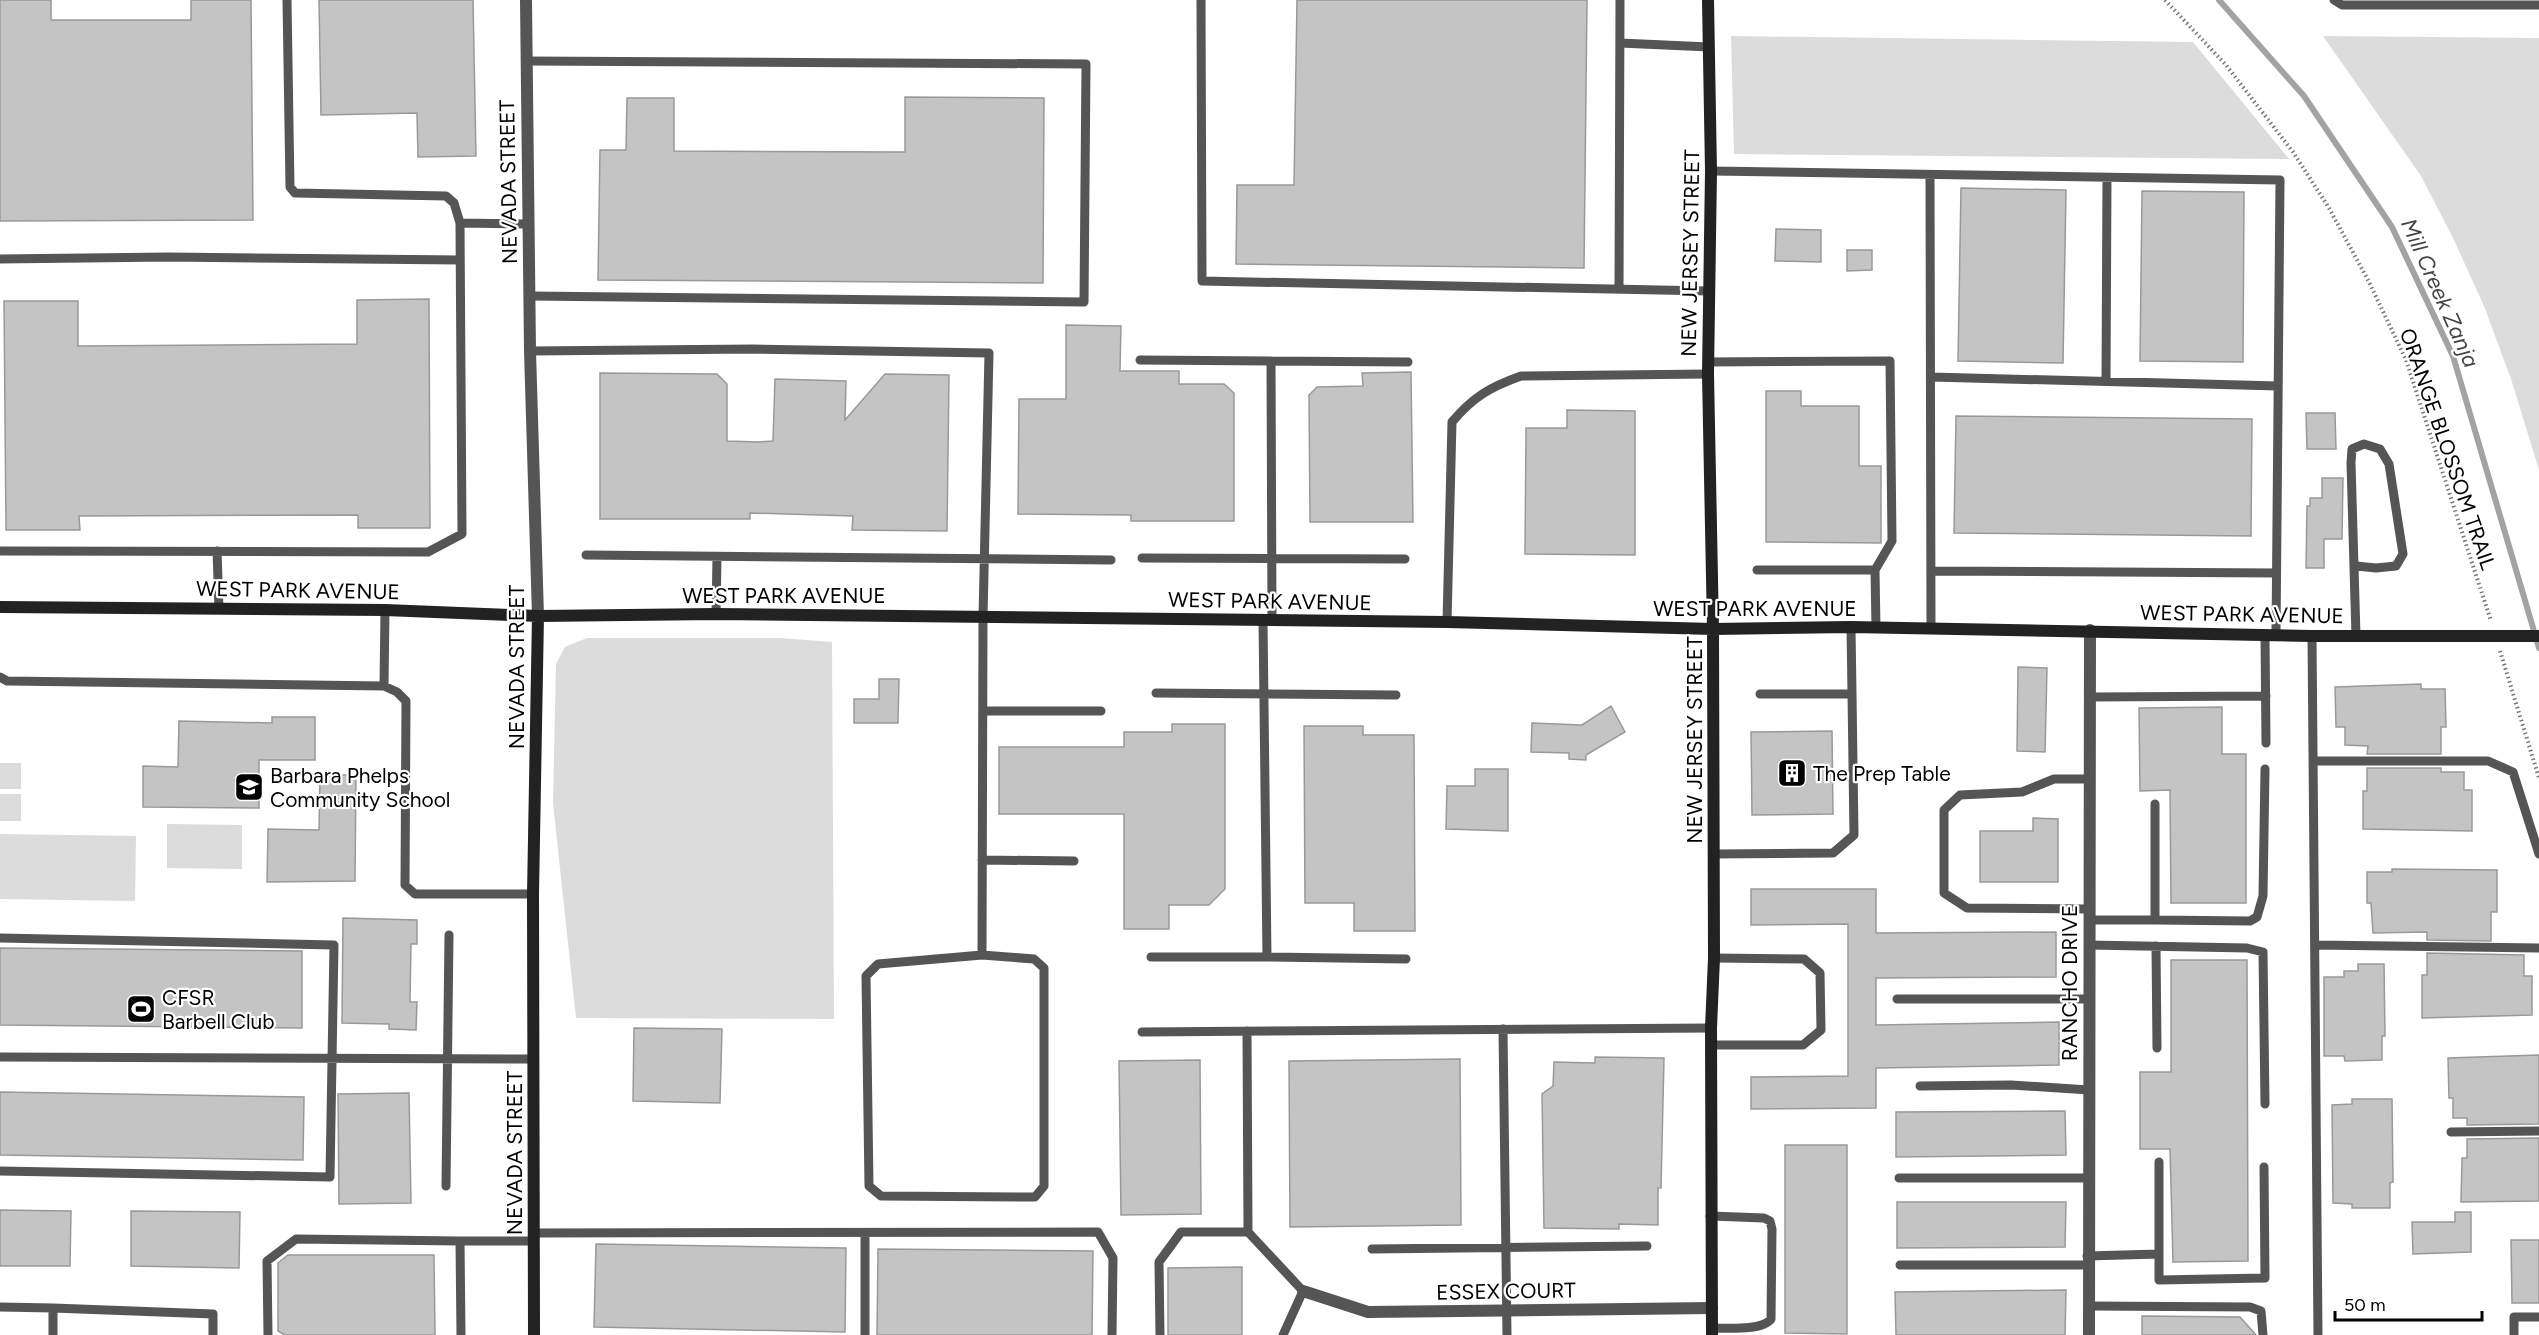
<svg xmlns="http://www.w3.org/2000/svg" width="2539" height="1335" font-family="Figtree,sans-serif">
<rect width="100%" height="100%" fill="#fff"/>
<!-- green -->
<path fill="#dcdcdc" d="M1731,36L2193,42L2289,159L1734,154Z
M2323,36L2539,38V470L2512,382L2484,306L2453,238L2421,176Z
M587,638H780L832,642L834,1019L576,1018L553,803L556,664L565,647Z
M0,763H21V789H0Z
M0,794H21V821H0Z
M167,824L242,825V869L167,868Z
M0,834L136,836L135,901L0,899Z"/>
<g fill="none" stroke-linecap="round" stroke-linejoin="round">
<!-- stream -->
<path stroke="#a3a3a3" stroke-width="6" d="M2219,0L2304,96L2392,227L2453,356L2539,648"/>
</g>
<!-- building -->
<path fill="#c4c4c4" stroke="#999" stroke-width="1.5" d="M0,0H51V20H191V0H251L253,220L0,221Z
M319,0H473L476,156L418,157L417,113L321,115Z
M1297,0H1587L1584,268L1236,264L1237,185H1294Z
M905,97L1044,98L1043,283L598,280L600,150H626L627,98H674V151L905,152Z
M1961,188L2066,190L2063,363L1958,361Z
M2142,191L2244,192L2243,362L2140,361Z
M1776,229L1821,230V262L1775,261Z
M1847,250H1872V270L1847,271Z
M429,299L430,528H358V515L79,516L80,530H6L4,301H78V346L357,344V300Z
M1066,325L1121,326L1120,371H1179V384H1224L1234,393V521H1131V515L1018,514L1019,399H1066Z
M1411,372L1413,522H1310L1309,395L1317,387L1363,386L1362,373Z
M600,373L717,374L727,384V441L758,442L773,441L775,379L846,381L845,420L885,374L949,375L947,531L852,530L853,516L750,513V519H600Z
M1766,391H1801V406H1859V466H1881V543L1766,542Z
M1567,410L1635,411V555L1525,554L1526,428H1567Z
M2306,413H2335L2336,449H2307Z
M1956,416L2252,419L2251,536L1954,533Z
M2322,478H2343L2342,539H2324V568H2306L2307,506H2310V498H2322Z
M2018,667L2047,668L2045,752L2017,751Z
M879,679H899L898,723H854V699H879Z
M2421,684V689H2445L2446,727H2441V754H2367L2368,746L2345,745V727H2336L2335,687Z
M1611,706L1625,732L1586,755V760L1569,759V753L1531,752L1532,723L1582,725Z
M2222,707V754H2246V903H2171L2170,790L2140,791L2139,708Z
M272,717H315V760H259V808L143,807V766L178,767L179,721L272,723Z
M1172,724H1225V889L1209,905H1169V929H1124V814H999V747H1124V732H1172Z
M1304,726H1363V735H1414L1415,931H1354V903H1305Z
M1832,731L1833,814L1752,815L1751,732Z
M2367,768H2441V772H2464V790H2472V831L2363,829V791H2367Z
M1475,769H1508V831L1446,829L1447,786H1475Z
M320,775H356L355,881L267,882L268,829L319,830Z
M2033,818L2058,819V882H1980V831H2033Z
M2392,869L2497,870V912H2491V941L2427,940V932L2373,933L2371,903H2367V872H2392Z
M1751,889H1876V933L2056,932V977L1876,978V1025L2059,1022V1065L1876,1068V1108L1751,1109V1077L1848,1076V924L1751,925Z
M343,918L417,920V944H411L410,1002H417L416,1030L389,1029V1024L342,1023Z
M0,948L302,951V1028L0,1025Z
M2427,953L2524,955V976H2532V1015L2422,1018V975H2427Z
M2171,960H2247L2248,1261L2173,1262L2170,1149H2140V1072H2171Z
M2358,964H2384L2385,1036H2382V1060L2345,1061L2344,1056H2324V977H2344V971H2358Z
M634,1028L722,1029L720,1103L633,1101Z
M2539,1055V1124L2467,1125V1118H2453V1098H2449L2448,1058Z
M1595,1057L1664,1058L1661,1188H1658V1225L1619,1224V1229L1544,1228L1542,1094L1553,1086L1554,1062L1595,1063Z
M1460,1059L1461,1225L1290,1227L1289,1061Z
M1200,1060L1201,1214L1121,1215L1119,1061Z
M0,1092L304,1097L303,1160L0,1155Z
M409,1093L411,1203L339,1204L338,1094Z
M2352,1099H2392L2393,1182L2390,1183V1208H2352V1204L2333,1203L2332,1105L2352,1104Z
M2065,1111L2066,1155L1896,1157V1112Z
M2539,1138V1201L2461,1202L2462,1158H2467V1139Z
M1785,1145H1847V1334L1785,1333Z
M1897,1202H2066L2065,1247L1897,1248Z
M0,1210L71,1211L70,1266H0Z
M131,1211L240,1212L239,1268L131,1266Z
M2455,1212H2471V1252L2413,1254L2412,1222H2455Z
M2511,1240H2539V1303H2512Z
M596,1244L846,1248L845,1332L594,1327Z
M878,1249L1093,1251L1092,1335H877Z
M288,1255H434L435,1335H285L278,1331V1263Z
M1242,1267V1335H1168V1268Z
M2066,1290L2065,1335H1896L1895,1292Z
M2142,1316L2240,1317L2256,1335H2142Z"/>
<g fill="none" stroke-linecap="round" stroke-linejoin="round">
<!-- path -->
<path stroke="#777" stroke-width="4" stroke-dasharray="1.5 3" stroke-linecap="butt" d="M2165,0L2226,65L2293,152L2329,208L2369,282L2406,360L2491,621
M2500,651L2539,778"/>
<!-- lane -->
<path stroke="#555" stroke-width="9" d="M287,0L290,187L295,193L446,196L454,203L460,223
M1201,0L1202,281L1709,291
M2334,0L2342,5H2539
M1620,43L1709,47
M527,61L1086,64L1084,302L529,296
M1711,171L2280,180L2276,635
M1930,175L1931,629
M0,259L169,257L460,260
M1619,289L1620,0
M530,351L753,349L989,353L983,617L982,955L1034,959L1044,968V1186L1035,1197L881,1196L869,1186L866,976L878,964L982,955
M1140,360L1408,362
M1271,361L1272,620
M1708,362L1890,361L1892,541L1875,570L1876,628
M1931,377L2278,386
M2106,381L2107,178
M0,551L428,552L462,534L460,223L528,224
M217,551L219,609
M586,555L1111,560
M1142,558L1405,559
M2356,566L2376,568L2396,566L2403,554L2389,464L2380,449L2364,444L2352,449L2351,463L2356,636
M1757,570H1875
M1931,571L2276,573
M716,614L717,557
M1263,620L1267,957L1406,959
M1447,622L1452,422C1473,397 1490,387 1521,376L1708,374
M2265,635L2266,743
M2312,636L2318,1335
M0,677L7,681L384,686L397,692L406,701L405,885L415,894H533
M384,686L385,610
M1156,693L1396,695
M1760,694H1852L1851,627
M2090,697L2266,696
M984,711H1101
M2313,761H2488L2513,772L2539,854
M1713,854L1833,853L1854,835L1852,694
M982,860L1074,861
M2089,909L1967,908L1944,893V810L1960,795L2022,792L2054,779H2089
M2089,920H2155V804
M2155,920L2250,921L2257,917L2263,896L2265,769
M0,938L334,945L330,1177L0,1171
M2089,945L2247,948L2263,952L2265,1104
M2315,945L2539,948
M2156,946L2157,1048
M1151,957H1267
M1897,999H2089
M1503,1029L1507,1335
M1247,1031L1248,1232L1303,1291L1283,1335
M1142,1032L1711,1028
M1711,1045H1803L1821,1030L1820,973L1804,959L1714,958
M0,1057L533,1059
M1920,1086L2011,1085L2089,1090
M2451,1132L2539,1131
M1899,1178H2088
M446,1186L449,935
M1710,1216L1764,1218L1770,1221L1772,1229L1771,1319C1762,1331 1727,1328 1712,1328
M534,1233L1098,1232L1113,1258L1112,1335
M865,1233V1335
M1372,1249L1647,1246
M2159,1254V1280L2265,1278L2264,1167
M2087,1256L2159,1254V1162
M1900,1265H2087
M2089,1306L2250,1307L2261,1311L2263,1335
M0,1307L53,1308
M53,1335V1308L213,1314V1335
M268,1335L267,1261L296,1239L460,1241
M461,1335L460,1241H534
M1160,1335L1159,1262L1181,1232H1248
M2514,1335V1317H2539"/>
<!-- street -->
<path stroke="#555" stroke-width="12" d="M526,0L530,351L538,616
M1303,1291L1368,1312L1712,1308
M2089,1335L2090,630"/>
<!-- secondary -->
<path stroke="#222" stroke-width="12" d="M1708,0L1711,171L1708,374L1713,629L1714,958L1711,1028L1712,1335
M0,607L385,610L538,616L716,614L1447,622L1713,629L1851,627L2312,636H2539
M534,1335L533,894L538,616"/>
</g>
<!-- icons -->
<defs>
<g id="building-square" transform="scale(1.5)"><rect x="-9" y="-9" width="18" height="18" rx="4" fill="#000" stroke="#fff"/><path d="M-4-6H4V6H1V3H-1V6H-4ZM-2.5-4.3h1.7v1.8h-1.7ZM.8-4.3h1.7v1.8H.8ZM-2.5-1h1.7V.8h-1.7ZM.8-1h1.7V.8H.8Z" fill="#fff"/></g>
<g id="school-square" transform="scale(1.5)"><rect x="-9" y="-9" width="18" height="18" rx="4" fill="#000" stroke="#fff"/><path d="M0-5L7-2L0 1L-7-2ZM-4 1L0 2.5L4 1V4Q0 6-4 4Z" fill="#fff"/></g>
<g id="stadium-square" transform="scale(1.5)"><rect x="-9" y="-9" width="18" height="18" rx="4" fill="#000" stroke="#fff"/><path d="M0-5a6.5 5 0 1 0 0 10a6.5 5 0 1 0 0-10ZM-3.5-1.8h7v3.6h-7Z" fill="#fff"/></g>
</defs>
<g fill-rule="evenodd">
<use href="#building-square" x="1792" y="773"/>
<use href="#school-square" x="249" y="787"/>
<use href="#stadium-square" x="141" y="1009"/>
</g>
<g text-anchor="middle" dominant-baseline="central" stroke-width="4.5" stroke-linejoin="round" paint-order="stroke">
<!-- street labels -->
<g font-size="21" fill="#000" stroke="#fff">
<text transform="translate(508 182) rotate(-91)">NEVADA STREET</text>
<text transform="translate(1690 253) rotate(-89)">NEW JERSEY STREET</text>
<text transform="translate(2448 449) rotate(71)">ORANGE BLOSSOM TRAIL</text>
<text transform="translate(298 590) rotate(1)">WEST PARK AVENUE</text>
<text x="784" y="595">WEST PARK AVENUE</text>
<text transform="translate(1270 601) rotate(1)">WEST PARK AVENUE</text>
<text x="1755" y="608">WEST PARK AVENUE</text>
<text transform="translate(2242 614) rotate(1)">WEST PARK AVENUE</text>
<text transform="translate(516 667) rotate(-90)">NEVADA STREET</text>
<text transform="translate(1694 740) rotate(-90)">NEW JERSEY STREET</text>
<text transform="translate(2069 983) rotate(-90)">RANCHO DRIVE</text>
<text transform="translate(514 1153) rotate(-90)">NEVADA STREET</text>
<text transform="translate(1506 1291) rotate(-1)">ESSEX COURT</text>
</g>
<!-- poi labels -->
<g font-size="21" fill="#000" stroke="#fff" text-anchor="start">
<text x="1813" y="773">The Prep Table</text>
<text x="270" y="775">Barbara Phelps<tspan x="270" dy="24">Community School</tspan></text>
<text x="162" y="997">CFSR<tspan x="162" dy="24">Barbell Club</tspan></text>
</g>
<!-- water labels -->
<g font-size="22" font-style="italic" fill="#444" stroke="#fff">
<text transform="translate(2440 293) rotate(66)">Mill Creek Zanja</text>
</g>
</g>
<!-- scale -->
<path d="M2335 1311v9h147v-9" fill="none" stroke="#000000" stroke-width="3"/>
<text x="2344" y="1311" font-size="18" fill="#000000" stroke="#ffffff" stroke-width="4.5" paint-order="stroke">50 m</text>
</svg>
